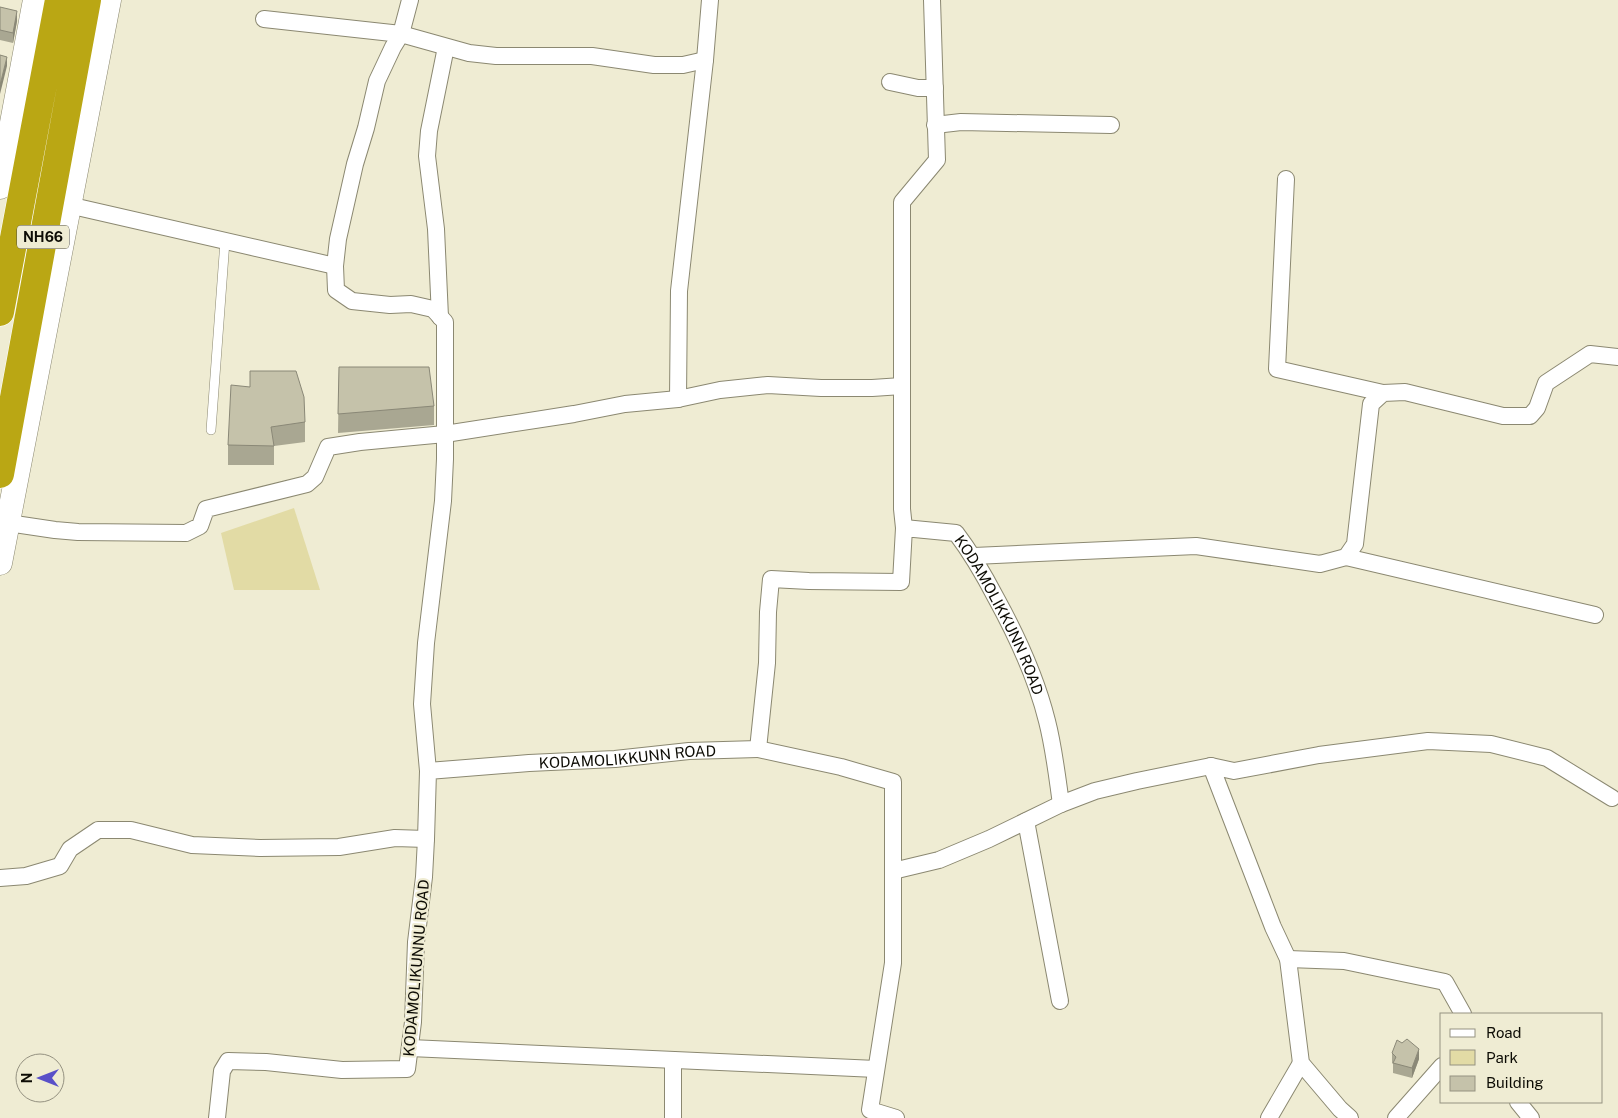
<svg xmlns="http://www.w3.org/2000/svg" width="1618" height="1118" font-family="'Public Sans',sans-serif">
<rect width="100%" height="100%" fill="#efecd3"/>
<!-- green -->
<path fill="#e2dba5" d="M294,508L320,590H234L221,533Z"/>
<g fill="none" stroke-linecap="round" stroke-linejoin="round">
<!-- lane casing -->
<g stroke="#8b8871" stroke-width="10">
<path id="lane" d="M211,430L225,241"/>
</g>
<!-- street casing -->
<g stroke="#8b8871" stroke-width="18">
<g id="street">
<path d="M410,0L401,34L393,47L377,81L366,128L355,164L338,239L335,266L336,290L352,301L390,305L411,304L433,309L445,322V459L443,501L426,643L422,704L428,771"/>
<path d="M264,19L401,34L469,53L496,56H592L654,65H683L705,60"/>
<path d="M890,82L918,88H935"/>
<path d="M935,125L961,122L1111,125"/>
<path d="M1286,179L1277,369L1383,393"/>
<path d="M77,207L335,266"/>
<path d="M440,317L436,229L427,156L429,131L446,47"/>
<path d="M678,399L679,291L705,60L710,0"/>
<path d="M8,523L55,530L78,532L186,533L200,526L206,509L307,484L315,477L328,447L360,442L445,434L574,414L625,404L678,399L720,390L768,385L821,388H872L902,386"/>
<path d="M904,528L902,509V202L937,160L932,0"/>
<path d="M974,556L1196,546L1320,564L1346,557L1355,544L1371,404L1383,393L1405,392L1503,416H1530L1537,408L1546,383L1590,354L1618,357"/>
<path d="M1346,557L1595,615"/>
<path d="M758,749L841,767L893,782V963L870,1110L896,1118"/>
<path d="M1026,821L1060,1001"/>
<path id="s1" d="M426,839L428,771L529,763L615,759L689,751L758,749L767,663L768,612L771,579L809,581L901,582L904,528L956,533C972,554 984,575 996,598C1018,638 1036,677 1047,721C1054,748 1057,776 1061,804L1095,791L1137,781L1211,766"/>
<path d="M893,871L939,860L989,839L1061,804"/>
<path d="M0,878L26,876L60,866L70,849L98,830H131L192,845L260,848L339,847L395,838L426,839L424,877L416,942L413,1022L407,1069L342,1070L266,1062L228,1061L222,1071L217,1118"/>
<path d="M1288,959L1344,961L1445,982L1463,1014"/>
<path d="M410,1048L876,1069"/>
<path d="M673,1060V1118"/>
<path d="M1518,1102L1531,1118"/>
<path d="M1269,1118L1301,1063"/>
<path d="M1350,1118L1340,1109L1301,1063L1288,959L1273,927L1211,766L1234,771L1319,755L1428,741L1491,744L1547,758L1612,798"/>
<path d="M1396,1118L1442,1066"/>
</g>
</g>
<!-- secondary casing -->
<g stroke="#8b8871" stroke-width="25">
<path id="secondary" d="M0,187L35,0
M0,563L109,0"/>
</g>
<!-- highway casing -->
<g stroke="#fff" stroke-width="29">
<path id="highway" d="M0,312L59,0
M0,474L87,0"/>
</g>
<!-- lane -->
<use href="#lane" stroke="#fff" stroke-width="9"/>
<!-- street -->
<use href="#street" stroke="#fff" stroke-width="16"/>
<!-- secondary -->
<use href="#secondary" stroke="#fff" stroke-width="24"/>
<!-- highway -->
<use href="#highway" stroke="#baa714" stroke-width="28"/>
</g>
<!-- wall -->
<path fill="#a9a792" d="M0,7L17,21L13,43L0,40Z
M339,367L434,406V425L338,433Z
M250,387L305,422V442L274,446V465H228V445Z
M1392,1053L1419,1059L1412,1078L1393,1073V1064L1392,1063Z"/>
<!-- shaded-wall -->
<path fill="#8a8877" d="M17,11V21L13,43V33Z
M7,57V66L0,94V85Z
M1419,1049V1059L1412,1078V1068Z"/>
<!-- building -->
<path fill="#c5c2aa" stroke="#8a8877" d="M0,7L17,11L13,33L0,30Z
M0,55L7,57L0,85Z
M339,367H429L434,406L338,414Z
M250,371H296L304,397L305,422L271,427L274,446L228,445L231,385L250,387Z
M1407,1039L1419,1049L1412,1068L1393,1063L1396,1057L1392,1053L1397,1040L1402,1043Z"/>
<g text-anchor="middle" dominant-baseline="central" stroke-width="4.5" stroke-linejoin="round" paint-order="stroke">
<!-- shield labels -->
<rect fill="#efecd3" stroke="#514f43" stroke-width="1" x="17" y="225.5" width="52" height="23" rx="4"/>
<g font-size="14" font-weight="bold" fill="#0d0c05">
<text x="43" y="237">NH66</text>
</g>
<!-- street labels -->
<g font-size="15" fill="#0d0c05" stroke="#efecd3">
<text stroke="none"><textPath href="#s1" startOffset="899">KODAMOLIKKUNN ROAD</textPath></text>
<text stroke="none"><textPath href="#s1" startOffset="268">KODAMOLIKKUNN ROAD</textPath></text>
<text transform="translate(416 968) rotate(-85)">KODAMOLIKUNNU ROAD</text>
</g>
</g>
<!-- legend -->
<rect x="1440" y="1013" width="162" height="90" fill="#efecd3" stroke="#959281"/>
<rect x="1450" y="1029" width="25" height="8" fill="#ffffff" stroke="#959281"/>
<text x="1486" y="1038" font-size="15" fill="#0d0c05">Road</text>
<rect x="1450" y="1050" width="25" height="15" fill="#e2dba5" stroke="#959281"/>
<text x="1486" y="1063" font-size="15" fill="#0d0c05">Park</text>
<rect x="1450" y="1076" width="25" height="15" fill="#c5c2aa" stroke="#959281"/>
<text x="1486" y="1088" font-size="15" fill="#0d0c05">Building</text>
<!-- north arrow -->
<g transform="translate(40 1078) rotate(270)"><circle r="24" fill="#efecd3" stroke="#959281"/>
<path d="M0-4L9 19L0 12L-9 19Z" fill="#5950c8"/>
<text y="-8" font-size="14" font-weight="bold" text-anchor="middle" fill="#0d0c05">N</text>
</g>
</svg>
